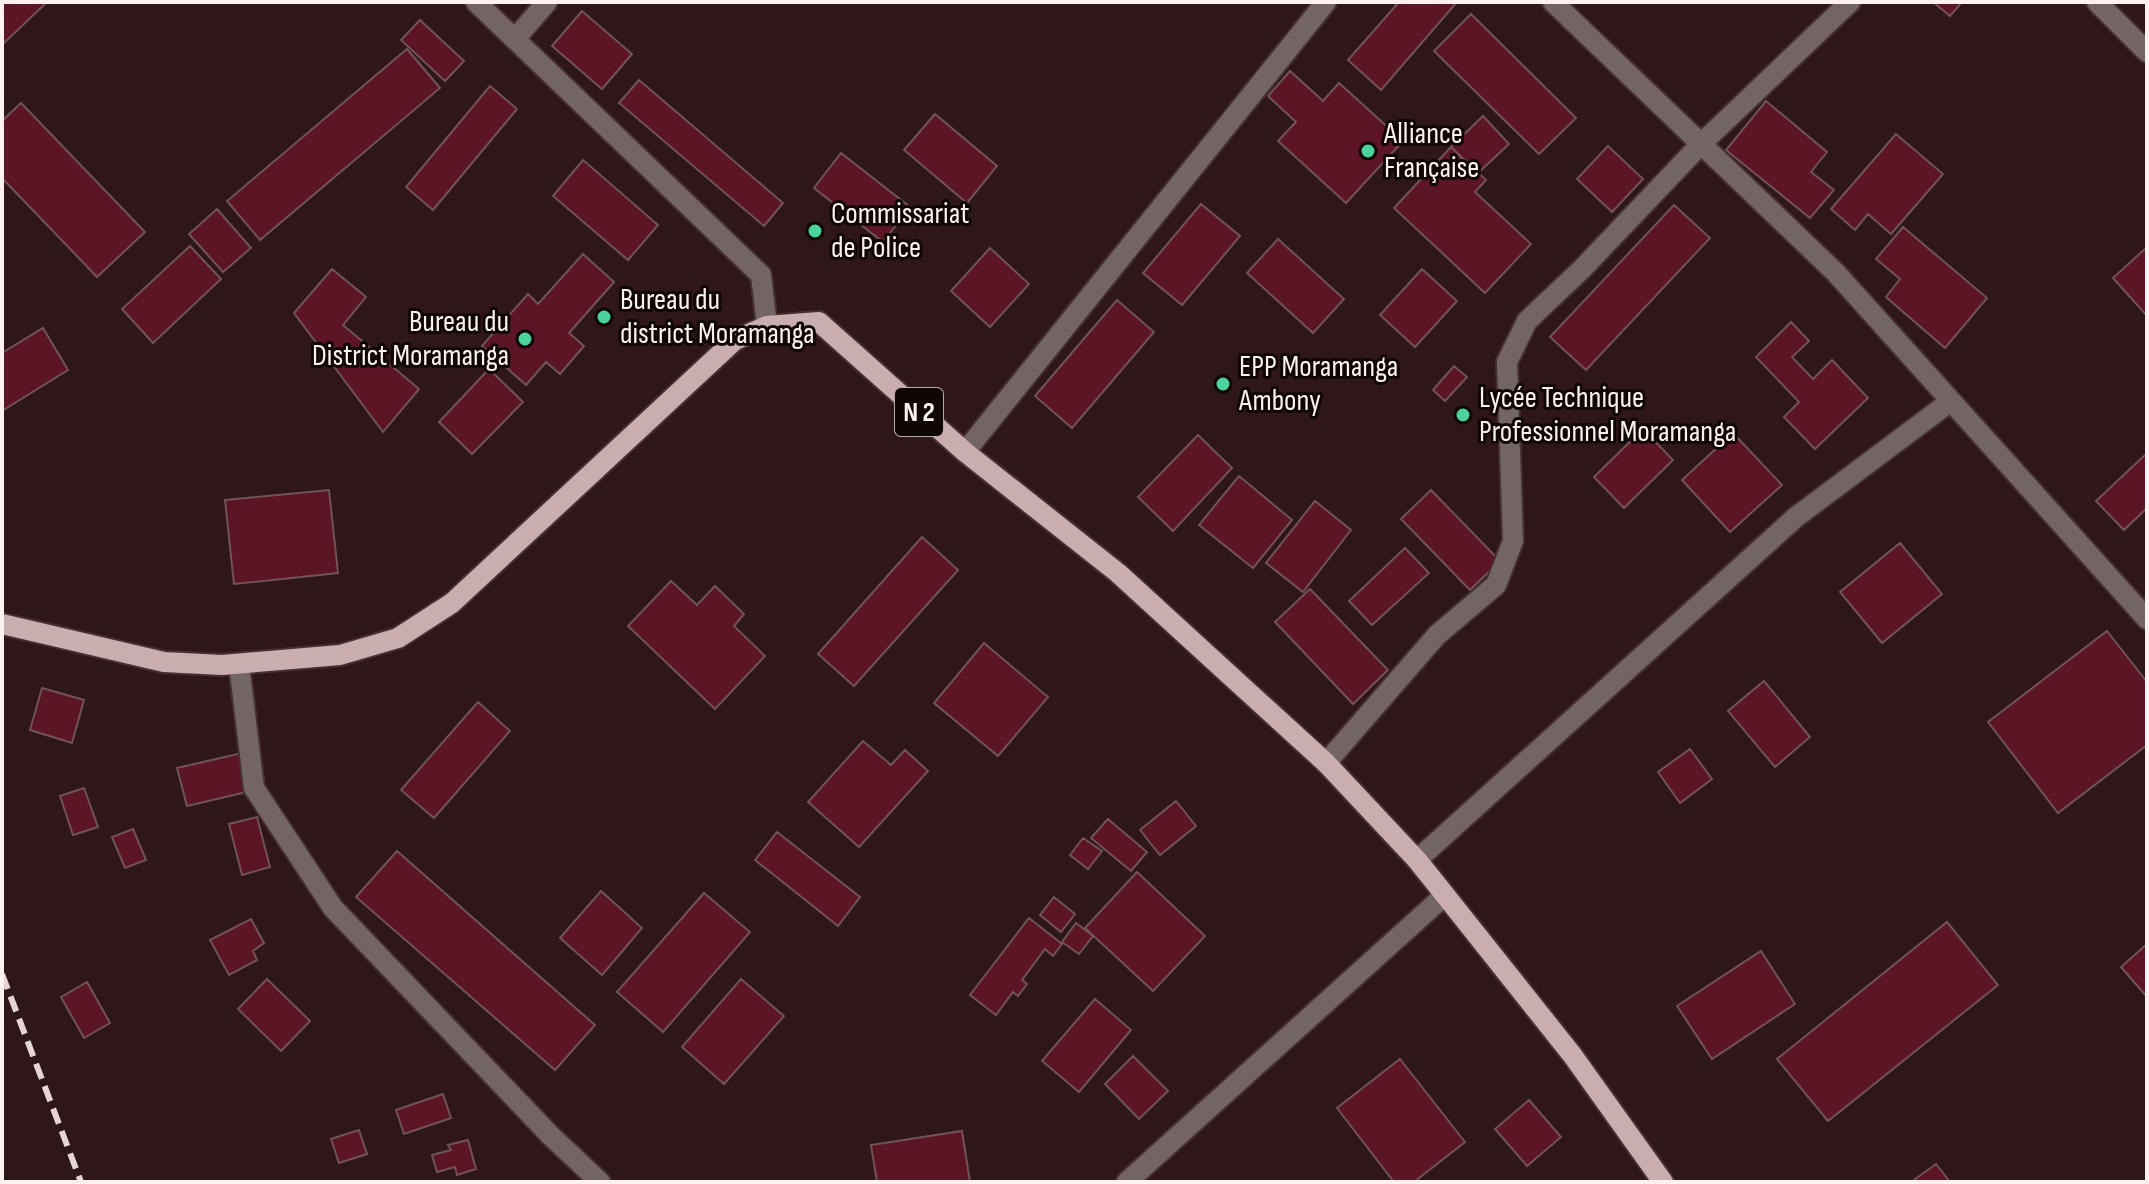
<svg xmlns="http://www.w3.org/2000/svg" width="2149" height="1184" font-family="'Sofia Sans Condensed',sans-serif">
<rect width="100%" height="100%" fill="#2e1619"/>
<!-- building -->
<path fill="#5b1524" stroke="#715356" stroke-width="2" d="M2,2H47L2,45Z
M1399,2H1457L1381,90L1348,60Z
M1933,2H1962L1950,16Z
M582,11L632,54L602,89L552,46Z
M1471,14L1576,118L1539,154L1434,51Z
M420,20L464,61L445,81L401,40Z
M407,49L440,88L260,240L227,201Z
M1290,71L1323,101L1339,83L1403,141L1346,203L1278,141L1296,122L1268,96Z
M639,80L783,203L764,226L619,103Z
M490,86L517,109L433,210L406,187Z
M1766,101L1827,152L1811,172L1834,190L1810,218L1726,150Z
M21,103L145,232L97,277L2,178V121Z
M935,114L997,166L967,203L904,150Z
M1483,116L1509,144L1477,174L1451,147Z
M1896,134L1943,174L1891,234L1868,214L1855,230L1831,209Z
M1608,146L1643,179L1612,212L1577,179Z
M1451,147L1486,180L1475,192L1531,244L1485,293L1394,208Z
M841,153L910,207L883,242L814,188Z
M583,160L658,225L628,260L553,196Z
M1201,204L1240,236L1182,305L1143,273Z
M1674,205L1710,238L1586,370L1550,337Z
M217,209L251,248L223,272L189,234Z
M1903,227L1987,298L1945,348L1886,297L1900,279L1876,259Z
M1278,239L1344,299L1313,333L1247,273Z
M190,246L221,279L153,343L122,309Z
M2147,247V316L2113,278Z
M990,248L1029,284L990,327L951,291Z
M583,254L614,282L569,333L584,346L560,374L546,362L526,385L482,346L528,294L538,304Z
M332,269L366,297L343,325L419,389L383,432L294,313Z
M1422,269L1457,301L1415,347L1380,315Z
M1117,300L1154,332L1072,428L1035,396Z
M1791,322L1809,341L1792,357L1813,379L1832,360L1868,398L1815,449L1784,417L1799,402L1756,357Z
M43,328L68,370L2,411V353Z
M1454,366L1467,377L1445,401L1433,390Z
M489,369L523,402L472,454L439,422Z
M1643,429L1673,460L1624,508L1594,477Z
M1733,433L1782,485L1730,532L1682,480Z
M1198,435L1232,468L1173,531L1138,497Z
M2147,453V508L2124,530L2096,501Z
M1239,476L1292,520L1253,568L1199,525Z
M329,490L338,573L234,584L225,500Z
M1431,490L1500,561L1470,590L1401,519Z
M1315,501L1351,530L1303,592L1266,563Z
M922,537L958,570L854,686L818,654Z
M1900,543L1942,594L1882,643L1840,592Z
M1405,548L1429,573L1372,625L1349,601Z
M671,581L697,605L715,586L744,614L734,626L765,656L715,709L628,626Z
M1310,589L1388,670L1353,704L1275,622Z
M2107,631L2147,682V745L2058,813L1988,722Z
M984,643L1048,697L998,756L934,703Z
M1764,681L1810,737L1775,767L1728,711Z
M42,688L84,700L72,743L30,730Z
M478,702L510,731L434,818L401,790Z
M863,741L891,765L905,750L928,771L859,847L808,802Z
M1690,749L1712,779L1680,803L1658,772Z
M242,753L251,791L187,806L177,768Z
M84,788L98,827L73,835L60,796Z
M1176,801L1196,826L1160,855L1140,830Z
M257,817L270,867L242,875L229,824Z
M1108,819L1147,852L1131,871L1091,838Z
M133,829L146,860L125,868L112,837Z
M777,832L860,897L838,926L755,860Z
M1083,838L1102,851L1088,869L1070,855Z
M397,851L595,1025L555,1070L356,897Z
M1137,872L1205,936L1153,991L1085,928Z
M601,891L642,928L602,975L560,938Z
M704,893L750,932L663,1032L617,992Z
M1054,897L1075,914L1061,932L1040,915Z
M1029,918L1062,944L1053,956L1045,949L1022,980L1027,984L1018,996L1013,992L996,1015L970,995Z
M251,919L264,943L253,951L257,960L229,975L210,940Z
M1947,922L1998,985L1828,1121L1777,1059Z
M1076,923L1093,936L1079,954L1062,942Z
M2147,944V997L2121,967Z
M1761,951L1795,1004L1712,1059L1677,1006Z
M267,979L310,1021L281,1051L238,1009Z
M741,979L784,1016L724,1084L682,1047Z
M87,982L110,1023L84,1038L61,997Z
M1095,999L1131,1030L1079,1092L1042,1061Z
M1133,1056L1168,1091L1139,1119L1105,1084Z
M1400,1059L1465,1142L1414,1182H1394L1337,1108Z
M443,1094L451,1118L404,1134L396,1110Z
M1529,1100L1561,1137L1527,1166L1495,1129Z
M359,1130L367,1154L339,1163L331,1139Z
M962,1131L970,1182H877L871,1145Z
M468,1140L476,1169L457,1175L455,1167L437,1172L432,1155L451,1150L448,1145Z
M1936,1164L1950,1182H1911Z"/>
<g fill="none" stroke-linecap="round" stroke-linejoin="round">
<!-- minor casing -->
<g stroke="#473033" stroke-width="24">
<path id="minor" d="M476,2L761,275L767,326
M1553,2L1836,273L2147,619
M2097,2L2147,52
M515,39L547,2
M965,452L1326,2
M239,664L254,788L333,908L551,1136L600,1182
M1326,763L1437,635L1496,585L1513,541L1507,362L1527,321L1582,269L1701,144L1850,2
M1417,860L1796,517L1951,401
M1127,1182L1445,895"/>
</g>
<!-- primary casing -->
<g stroke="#473033" stroke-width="24">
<path id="primary" d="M2,624L164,662L222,665L340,655L398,638L452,603L735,340L767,326L819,322L965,452L1118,573L1326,763L1417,860L1445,895L1573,1056L1663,1182"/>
</g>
<!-- minor -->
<use href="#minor" stroke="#736566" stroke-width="20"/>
<!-- primary -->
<use href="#primary" stroke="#caadaf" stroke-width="20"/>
<!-- rail -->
<path stroke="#e5d5d6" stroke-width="6" stroke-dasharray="16 8" stroke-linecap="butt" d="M2,974L81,1182"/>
</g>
<!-- markers -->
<g fill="#4ad49c" stroke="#0f0606" stroke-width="3">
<circle cx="1368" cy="151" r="8"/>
<circle cx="815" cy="231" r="8"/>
<circle cx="604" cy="317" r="8"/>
<circle cx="525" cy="339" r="8"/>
<circle cx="1223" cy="384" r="8"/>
<circle cx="1463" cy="415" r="8"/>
</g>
<g text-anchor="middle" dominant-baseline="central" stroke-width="6" stroke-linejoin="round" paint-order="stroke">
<!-- shield labels -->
<rect fill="#0f0606" stroke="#b7aaaa" stroke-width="2" x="895" y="388" width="48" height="48" rx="6"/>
<g font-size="28" font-weight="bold" fill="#fff0f1">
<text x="919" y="412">N 2</text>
</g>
<!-- poi labels -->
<g font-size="30" fill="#fff0f1" stroke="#0f0606" text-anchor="start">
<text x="1384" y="134">Alliance<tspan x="1384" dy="34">Française</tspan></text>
<text x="831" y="214">Commissariat<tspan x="831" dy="34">de Police</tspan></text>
<text x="620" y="300">Bureau du<tspan x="620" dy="34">district Moramanga</tspan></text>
<text x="509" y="322" text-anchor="end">Bureau du<tspan x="509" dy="34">District Moramanga</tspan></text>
<text x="1239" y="367">EPP Moramanga<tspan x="1239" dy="34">Ambony</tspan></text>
<text x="1479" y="398">Lycée Technique<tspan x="1479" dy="34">Professionnel Moramanga</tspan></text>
</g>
</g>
<!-- border -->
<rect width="2149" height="1184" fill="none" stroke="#fff0f1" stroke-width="8"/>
</svg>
